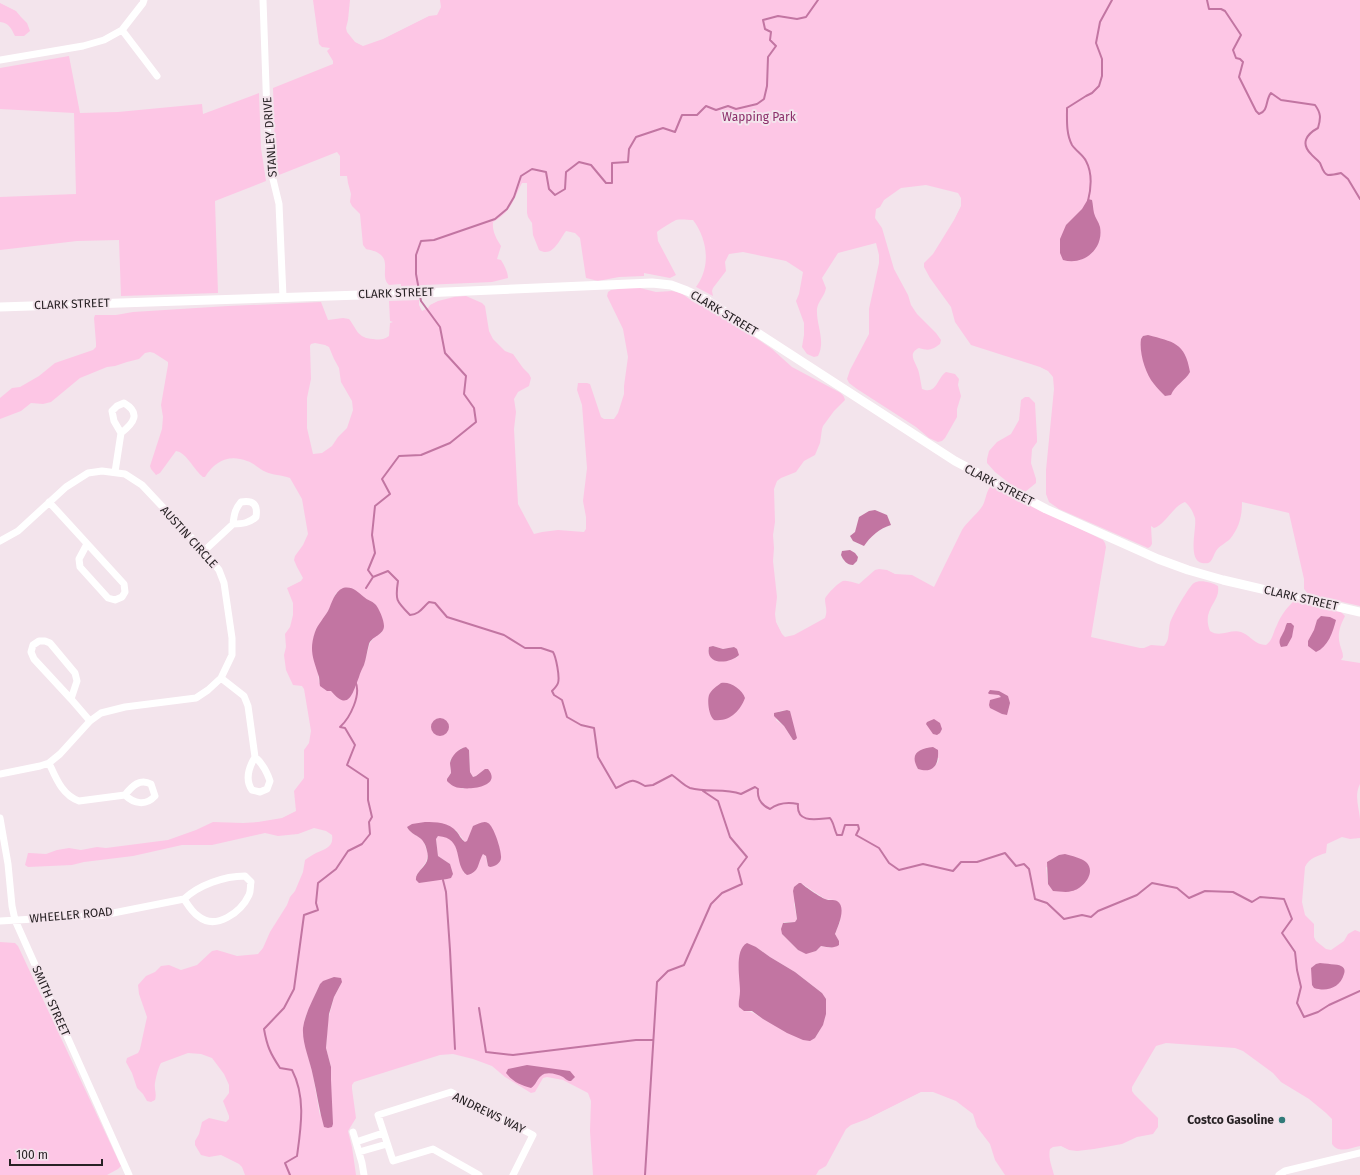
<svg xmlns="http://www.w3.org/2000/svg" width="1360" height="1175" font-family="'Fira Sans',sans-serif">
<rect width="100%" height="100%" fill="#f3e4ec"/>
<!-- green -->
<path fill="#fdc6e5" fill-rule="evenodd" d="M313,0H350L348,20L346,28L347,32L355,42L363,46L383,39L429,16L437,15L441,7L440,0H1360V606L1308,594L1304,589V579L1289,513L1242,502C1242,517 1239,528 1230,539C1226,543 1219,546 1216,551C1214,554 1213,559 1210,562C1208,564 1204,563 1202,563C1187,560 1197,528 1195,518C1193,512 1190,506 1185,502C1174,505 1164,526 1154,528L1151,526L1152,544L1150,547L1148,548L1059,509L1049,502L1046,494V470L1054,389L1053,377L1048,371L1040,367L971,345L955,322L951,307L930,278L924,267V263L933,254L954,220L961,206V198L958,193L926,185L901,188L884,200L880,207L876,209L875,218L882,228L894,269L908,295L911,305L917,314L936,333L941,340L940,344C932,350 929,351 919,348C906,354 917,363 919,373C920,378 921,383 922,389C937,395 937,378 946,372L955,374L959,379L958,385L961,396L957,409V417L945,438L942,441L938,442L929,438L916,427L857,389L849,383L847,379L850,370L869,334V309L879,263V255L876,243L838,253L822,278L826,288C825,296 818,301 817,309C816,325 826,341 818,356L814,357L807,354L802,347L804,335V323L796,301L799,294L803,272L786,261L743,252L729,254L725,262L726,271L713,288L712,291L713,296L696,287C711,267 708,240 693,220C688,220 681,219 676,220C672,222 660,229 657,232L658,241L676,275L670,278L644,273V276L619,277L598,281L586,278L580,238L575,233L566,231C559,240 553,258 539,250L533,235L532,223L528,217L527,213V183H522C513,200 512,211 493,222C492,231 496,238 501,246L497,259L501,260C504,265 508,272 508,278L492,282L401,286V284L389,285C380,277 390,263 381,255C377,251 370,250 366,249L363,245L360,214L352,206L350,202L351,194L348,183L347,176H340V156L337,152L279,175L278,171L275,150L273,88L333,64V61L327,51L330,48L322,47L319,44Z
M0,3L16,11L21,17L27,23L30,31L24,36H15C11,28 9,23 0,22Z
M69,56L80,113L118,112L202,104L203,114L259,93L261,148L266,181L215,201L218,293L121,296L119,240L77,241L0,250V197L76,194L74,113L0,109V68Z
M636,287L656,292L672,291L681,293L695,303L707,308L744,330L772,349L792,367L837,391C841,393 844,395 845,400L834,411L823,426L822,429L820,443L815,455L804,461L796,472L781,478L777,481L774,489L775,522L773,535L774,548L773,561L777,597L775,614L776,622L782,634L785,637L794,635L825,618C828,610 825,606 825,599C826,595 839,582 843,581C848,580 854,583 859,584L875,570L879,569L887,570L895,574L912,575L934,587L962,530C967,522 975,516 981,508C986,502 985,494 990,487H994L1103,540L1105,543L1106,547L1091,637L1140,648H1144L1151,645L1164,646C1170,640 1168,631 1170,623C1172,616 1189,586 1194,583C1200,579 1213,583 1218,586C1221,602 1201,609 1210,631C1220,638 1230,629 1241,632C1250,635 1255,645 1266,645C1273,640 1273,632 1277,625C1280,617 1287,607 1294,601L1339,610L1345,616C1340,626 1337,634 1340,645C1341,649 1343,652 1343,657L1341,660L1360,663V784C1354,795 1359,808 1360,819C1360,825 1360,832 1360,838L1350,839L1342,837L1327,844L1326,853C1317,856 1309,858 1305,867L1302,902L1305,915L1314,924V937L1316,941L1326,949L1331,950L1344,941L1348,934L1355,930L1360,932V1146C1350,1148 1339,1154 1332,1144V1119L1326,1113L1309,1099L1281,1082L1273,1073L1243,1051L1235,1048L1166,1043L1156,1046L1132,1087V1091L1134,1094L1158,1118V1127L1153,1134L1137,1137L1122,1144L1094,1149L1077,1151L1069,1150L1061,1146L1053,1147L1050,1149C1048,1159 1052,1166 1054,1175H1005L995,1160L990,1144L977,1127L973,1114L956,1101L933,1092H921L867,1119L851,1125L846,1129L826,1166L819,1170L816,1175H593L590,1131L591,1101L588,1093L563,1080L547,1077L543,1078L535,1092L531,1093L505,1077L492,1066L473,1059L453,1054L440,1055L354,1082L352,1085V1089L356,1118L348,1131L352,1147L356,1175H245L242,1167L239,1164L221,1155L209,1157L201,1155L195,1145V1141L199,1134L202,1122L209,1118L226,1122L229,1119V1116L223,1101L229,1093V1085L224,1074L212,1058L201,1054L188,1053L161,1063C158,1068 156,1077 155,1083C154,1089 157,1094 155,1100L151,1102L147,1101L143,1094L137,1088L132,1073L126,1062L127,1058L138,1053L140,1049L147,1017L139,994L138,985L146,976L155,972L161,966L169,965L181,970L197,965L212,951L217,950L237,956L258,954L263,948L270,932L287,905L290,897L295,891L303,872L305,860C308,858 312,855 316,853C325,849 334,847 332,835L326,831L314,828L298,834L278,836L265,833L212,845H182L133,856L84,862L72,865L28,867L25,865L28,853H30L46,854L57,850L69,848L81,850L97,847L106,848L168,840L196,830L213,822L243,823L258,822L282,818L296,811L294,791L304,778V750L309,743L311,731L304,689L302,686L293,685L286,670L284,655L286,647L285,634L290,627L293,615V603L287,588L301,581L303,578L297,567L294,560L295,556L303,545L308,534L302,499L290,478C282,475 272,475 266,472C259,469 254,463 247,461C229,454 215,461 205,477H203C194,470 186,452 176,451L160,473L156,475L151,469L150,466L162,429L163,417L161,405L168,365V362L154,353L150,352L145,353L139,359L127,362L115,366L107,367L80,378L51,402L43,404L31,403L21,411L0,419V398L12,388L20,387L39,376L55,363L93,350L96,347V343L94,318L95,315H116L133,312L228,306L321,302L328,320L343,318L349,319C357,329 357,338 373,339C380,340 383,340 389,336L390,323L393,322L390,321L389,301L419,300V305L422,311L428,308L430,305L438,301L454,297L466,296L482,303L485,306L489,331L493,339L505,351L513,354L523,368L529,374L531,378L529,386L518,392L514,399L516,412L514,429L518,504L534,534L542,532L558,530L584,532L586,529V517L583,501L587,468L582,405L577,390L578,383H587L590,384L601,417L604,419H614L618,413L624,394V386L628,357L623,329L607,296L608,292L611,290ZM315,343L325,345L329,347L334,359L339,368L341,382L352,401L353,410L347,428L338,437L332,446L322,453L313,454L307,428V398L311,379L310,346L311,344ZM354,590L364,598L375,604L382,632L375,636L370,643L364,664L358,677L319,683L315,632L328,612L336,593ZM713,646L723,649L734,647L738,657L732,659L711,657L708,649ZM787,710L790,711L793,740L784,726L776,720L779,711ZM461,748L469,750L470,772L473,777L476,776L483,770L463,789L448,777L451,773L450,760ZM939,758L938,762L934,767L918,769L915,759ZM474,826L498,842L501,859L488,866L485,854H483L464,873C461,864 457,845 451,839C447,836 442,836 438,836L436,839L438,856L450,864L416,876L426,862L428,854L423,840L411,832L407,827L456,830L465,842H467ZM1046,867L1087,882L1048,884ZM801,883L825,899L834,900L841,907L840,922L835,934L839,941L831,948L821,946L816,951L806,953L798,950L782,934L784,922H795L797,919L794,904ZM756,947L770,957L795,972L822,993C826,1015 828,1018 815,1038C800,1033 784,1029 769,1022C759,1018 755,1011 744,1011L739,999ZM320,984L340,986L334,997L328,1020L326,1048L331,1067V1080L320,1116L313,1075L305,1044L303,1032L305,1018Z
M1025,397H1029L1035,403L1037,438V442L1032,449L1031,463L1036,479V483L1025,492L1014,487L995,472L987,463V459L989,451L997,442L1011,434L1019,420L1021,400Z
M0,942L15,943L18,946L119,1162L121,1166L118,1169L107,1175H0Z"/>
<!-- water -->
<path fill="#c275a2" d="M1088,199L1092,200C1093,204 1093,209 1094,213C1095,218 1099,222 1100,227C1104,249 1084,266 1063,260L1060,253V239L1066,225L1082,209Z
M1148,335C1173,342 1185,342 1190,372C1185,381 1175,385 1171,395L1165,396C1161,392 1157,388 1154,384C1145,373 1139,352 1141,339L1143,336Z
M875,510L887,515L891,525C880,528 870,537 864,546L853,541L850,536L855,532L859,517L869,511Z
M850,550L855,553L858,557L857,561L853,565C847,565 843,560 841,555L842,551Z
M343,588C353,586 357,592 364,597C367,600 372,601 375,604C379,608 384,620 384,626C384,635 372,636 369,644C367,651 366,659 364,665C362,669 360,673 359,677C353,692 349,713 331,691H327L320,686C319,682 320,678 318,674C313,658 309,650 315,632C318,624 324,618 328,611C332,603 334,592 343,588Z
M1321,616L1330,617L1336,620C1333,632 1328,647 1316,652L1308,646V641L1314,630L1317,620Z
M1287,623H1291L1294,626L1292,637L1287,646L1281,647C1278,641 1280,639 1283,633C1285,630 1285,627 1287,623Z
M713,646L723,649L734,647L737,649L739,655C730,664 705,666 709,647Z
M721,683C730,681 742,689 745,698C740,711 730,722 714,720C709,716 707,702 709,695C711,690 717,686 721,683Z
M990,690L999,691L1008,696L1010,703L1007,715L1002,714L990,708L989,705L990,700L1001,697L999,695L989,694L988,693Z
M787,710L790,711L797,738L795,740H793L784,726L774,716V713Z
M431 727a9 9 0 1 1 18 0a9 9 0 1 1-18 0Z
M934,719L940,723L942,729L940,733L937,735L933,734L926,724L927,722Z
M466,747L469,750L470,772L473,777L476,776L485,769H488C502,786 472,790 461,788C455,788 451,785 447,781V779L451,773C451,769 450,766 450,763C451,756 459,748 466,747Z
M933,747L938,750C939,764 934,774 918,769C909,753 919,749 933,747Z
M425,822C436,822 449,822 457,832C460,836 461,839 465,842L467,841L473,826C478,824 484,820 488,823C494,826 502,852 501,858C501,863 494,867 490,867L488,866L486,856L483,854C477,864 480,872 467,875C453,865 465,838 438,836L436,839L438,856L450,864L453,874L451,878L447,879L419,883L416,880C415,873 424,868 427,861C428,858 428,854 427,851C424,834 413,838 407,827L412,824Z
M1065,854C1072,856 1081,858 1086,862C1097,872 1083,889 1072,891C1066,893 1059,891 1053,891L1048,884L1047,862L1059,855Z
M799,883H801C805,887 820,897 825,899C829,901 834,899 837,901C847,907 838,926 835,934L839,941V945C833,949 828,947 821,946L816,951L806,954L798,950L782,934L781,929L783,923L795,922L797,919L793,891L794,887Z
M747,943L756,947L770,957L795,972L822,993L826,999V1014L823,1025L815,1038L810,1041L803,1040L787,1033L763,1019L752,1011H744L739,1007C738,1002 740,997 740,991C740,978 734,950 747,943Z
M1320,963C1325,964 1338,964 1341,966C1345,968 1345,971 1344,974C1340,988 1327,992 1314,988L1312,985L1311,968L1316,964Z
M334,977L341,978L342,982L334,997L329,1014L326,1048L331,1067V1080L333,1124L332,1127L328,1128L324,1127C319,1110 317,1093 313,1076C310,1060 302,1044 303,1028C305,1013 314,998 320,984L323,981Z
M527,1065L570,1071L575,1077L571,1081C567,1081 566,1079 563,1077C557,1074 546,1071 541,1076C537,1079 536,1085 531,1088C521,1085 513,1082 506,1073L508,1069Z"/>
<g fill="none" stroke-linecap="round" stroke-linejoin="round">
<!-- stream -->
<path stroke="#c275a2" stroke-width="2" d="M1207,0L1209,9H1221L1225,11L1241,35L1233,50L1236,58L1240,59L1243,62L1239,77L1256,111L1259,114C1269,111 1265,100 1271,93L1281,100L1315,105C1321,113 1321,118 1318,128C1307,134 1300,143 1311,154C1313,157 1317,159 1320,163C1322,167 1323,174 1328,175C1332,175 1337,174 1341,173L1348,179L1360,199
M1088,201C1091,189 1093,174 1086,161C1083,155 1076,151 1072,145C1066,134 1067,120 1067,108L1086,96L1092,93L1099,86L1102,76V59L1096,43L1100,22L1112,0
M419,290L416,274V255L421,241L434,240L495,219L507,209L514,197L521,176L532,169L546,172L549,189L555,195L565,189L566,172L579,162L591,165L606,183H612V163L628,162L629,149L636,137L663,128L675,132L682,115H697L706,106L716,110L728,106L736,109L757,104L764,99L767,86L768,57L776,46L770,40L771,32L765,29L763,20L778,16L797,19L806,17L818,0
M420,296L421,301L440,327L445,353L466,376L464,394L474,408L476,422L450,443L421,455L399,456L382,479L390,494L375,506L372,535L375,553L368,570L373,577L388,571L398,581C395,600 396,601 410,615C420,614 422,608 429,602L435,603L447,617L504,635L525,648H541L553,652C556,657 560,677 558,683C557,686 554,689 552,691L554,695L562,700L567,717L581,725L594,728L598,757L616,788C631,782 629,776 645,786L653,785L672,775C678,779 684,786 690,788C707,793 724,788 741,794L755,787L758,789C757,798 761,805 770,809C778,803 788,802 798,804C796,824 817,819 830,818C834,823 834,829 837,835H842L845,825H858L859,829L856,835L879,848L889,863L899,870L923,864L953,871L961,862H977L1005,853L1016,866L1024,864L1029,869L1035,899L1047,903L1064,919L1082,915L1091,917L1098,911L1137,895L1152,883L1177,888L1189,898L1205,891L1233,892L1252,902L1260,897L1284,899L1292,919L1282,933L1295,952L1297,970L1301,987L1297,1003L1304,1017L1318,1012L1329,1005L1360,991
M366,588L373,577
M443,880L446,892L450,950L455,1049
M479,1008L486,1052L513,1055L636,1040H653
M290,1175L285,1163L297,1156C301,1127 306,1097 292,1070L280,1068C270,1053 267,1046 264,1029L284,1008L294,989L304,915L318,910L316,903L318,883L336,869L348,851L362,844L370,834L369,822L372,817L368,800V779L347,765L355,745L345,728L340,727C350,718 362,694 355,681
M645,1175L657,982L668,971L684,965L711,904L722,893L742,884L738,869L747,857L730,837L718,801L703,791"/>
<!-- minor -->
<path stroke="#fff" stroke-width="7" d="M263,0L268,143L272,175L279,204L283,297
M122,30L157,76
M0,60L83,46L104,40L122,30L143,3L144,0
M115,472L121,433C134,423 141,413 124,403L117,406L112,411L114,421L121,433
M49,502L124,584L125,592L122,597L115,600L108,598L80,567L79,559L87,544
M0,541L18,531L66,487L88,473L102,471L125,474L142,485L204,551L219,570L224,583L232,638V655L221,678L208,690L196,698L125,707L101,713L90,721L60,754L49,763L40,766L0,774
M204,551L233,524C243,524 249,523 256,517C258,504 253,500 241,502C235,509 234,515 233,524
M39,641H45L50,643L75,673L77,681L71,699L34,659L31,652L33,645Z
M221,678L244,696L248,706L255,757C249,767 245,780 252,790L260,792L267,789L270,781C267,772 263,764 255,757
M71,699L90,721
M49,763C56,778 62,795 79,801L125,795C134,804 146,806 155,796L151,784C140,778 132,786 125,795
M0,818L8,864L12,906L15,920L129,1175
M0,921L103,915L184,899C188,905 192,912 198,916C216,931 241,912 249,895C251,891 250,886 251,882L245,876C224,876 199,885 184,899
M353,1132L362,1163L364,1175
M356,1142L383,1133
M359,1152L387,1144
M479,1175L433,1149L393,1161L378,1115L451,1092L533,1135L513,1175
M1279,1175L1285,1171L1360,1153"/>
<!-- major -->
<path stroke="#fff" stroke-width="9" d="M0,307L422,293L652,283L671,285L687,291L705,299L955,461L1046,509L1158,559L1188,570L1223,580L1360,612"/>
</g>
<!-- markers -->
<circle fill="#317a79" stroke="#f3e4ec" stroke-width="1.5" cx="1282" cy="1120" r="4"/>
<g text-anchor="middle" dominant-baseline="central" stroke-width="4" stroke-linejoin="round" paint-order="stroke">
<!-- park labels -->
<g font-size="12" fill="#8b2f6a" stroke="#f3e4ec">
<text x="759" y="117">Wapping Park</text>
</g>
<!-- street labels -->
<g font-size="12" fill="#282225" stroke="#f3e4ec">
<text transform="translate(270 137) rotate(-94)">STANLEY DRIVE</text>
<text transform="translate(396 293) rotate(-2)">CLARK STREET</text>
<text transform="translate(72 304) rotate(-2)">CLARK STREET</text>
<text transform="translate(724 313) rotate(31)">CLARK STREET</text>
<text transform="translate(999 485) rotate(27)">CLARK STREET</text>
<text transform="translate(189 537) rotate(48)">AUSTIN CIRCLE</text>
<text transform="translate(1301 598) rotate(13)">CLARK STREET</text>
<text transform="translate(71 915) rotate(-5)">WHEELER ROAD</text>
<text transform="translate(51 1001) rotate(66)">SMITH STREET</text>
<text transform="translate(489 1113) rotate(26)">ANDREWS WAY</text>
</g>
<!-- poi labels -->
<g font-size="12" font-weight="bold" fill="#282225" stroke="#f3e4ec" text-anchor="end">
<text x="1274" y="1120">Costco Gasoline</text>
</g>
</g>
<!-- scale -->
<path d="M10 1159v6h92v-6" fill="none" stroke="#282225" stroke-width="2"/>
<text x="16" y="1159" font-size="12" fill="#282225" stroke="#f3e4ec" stroke-width="3" paint-order="stroke">100 m</text>
</svg>
